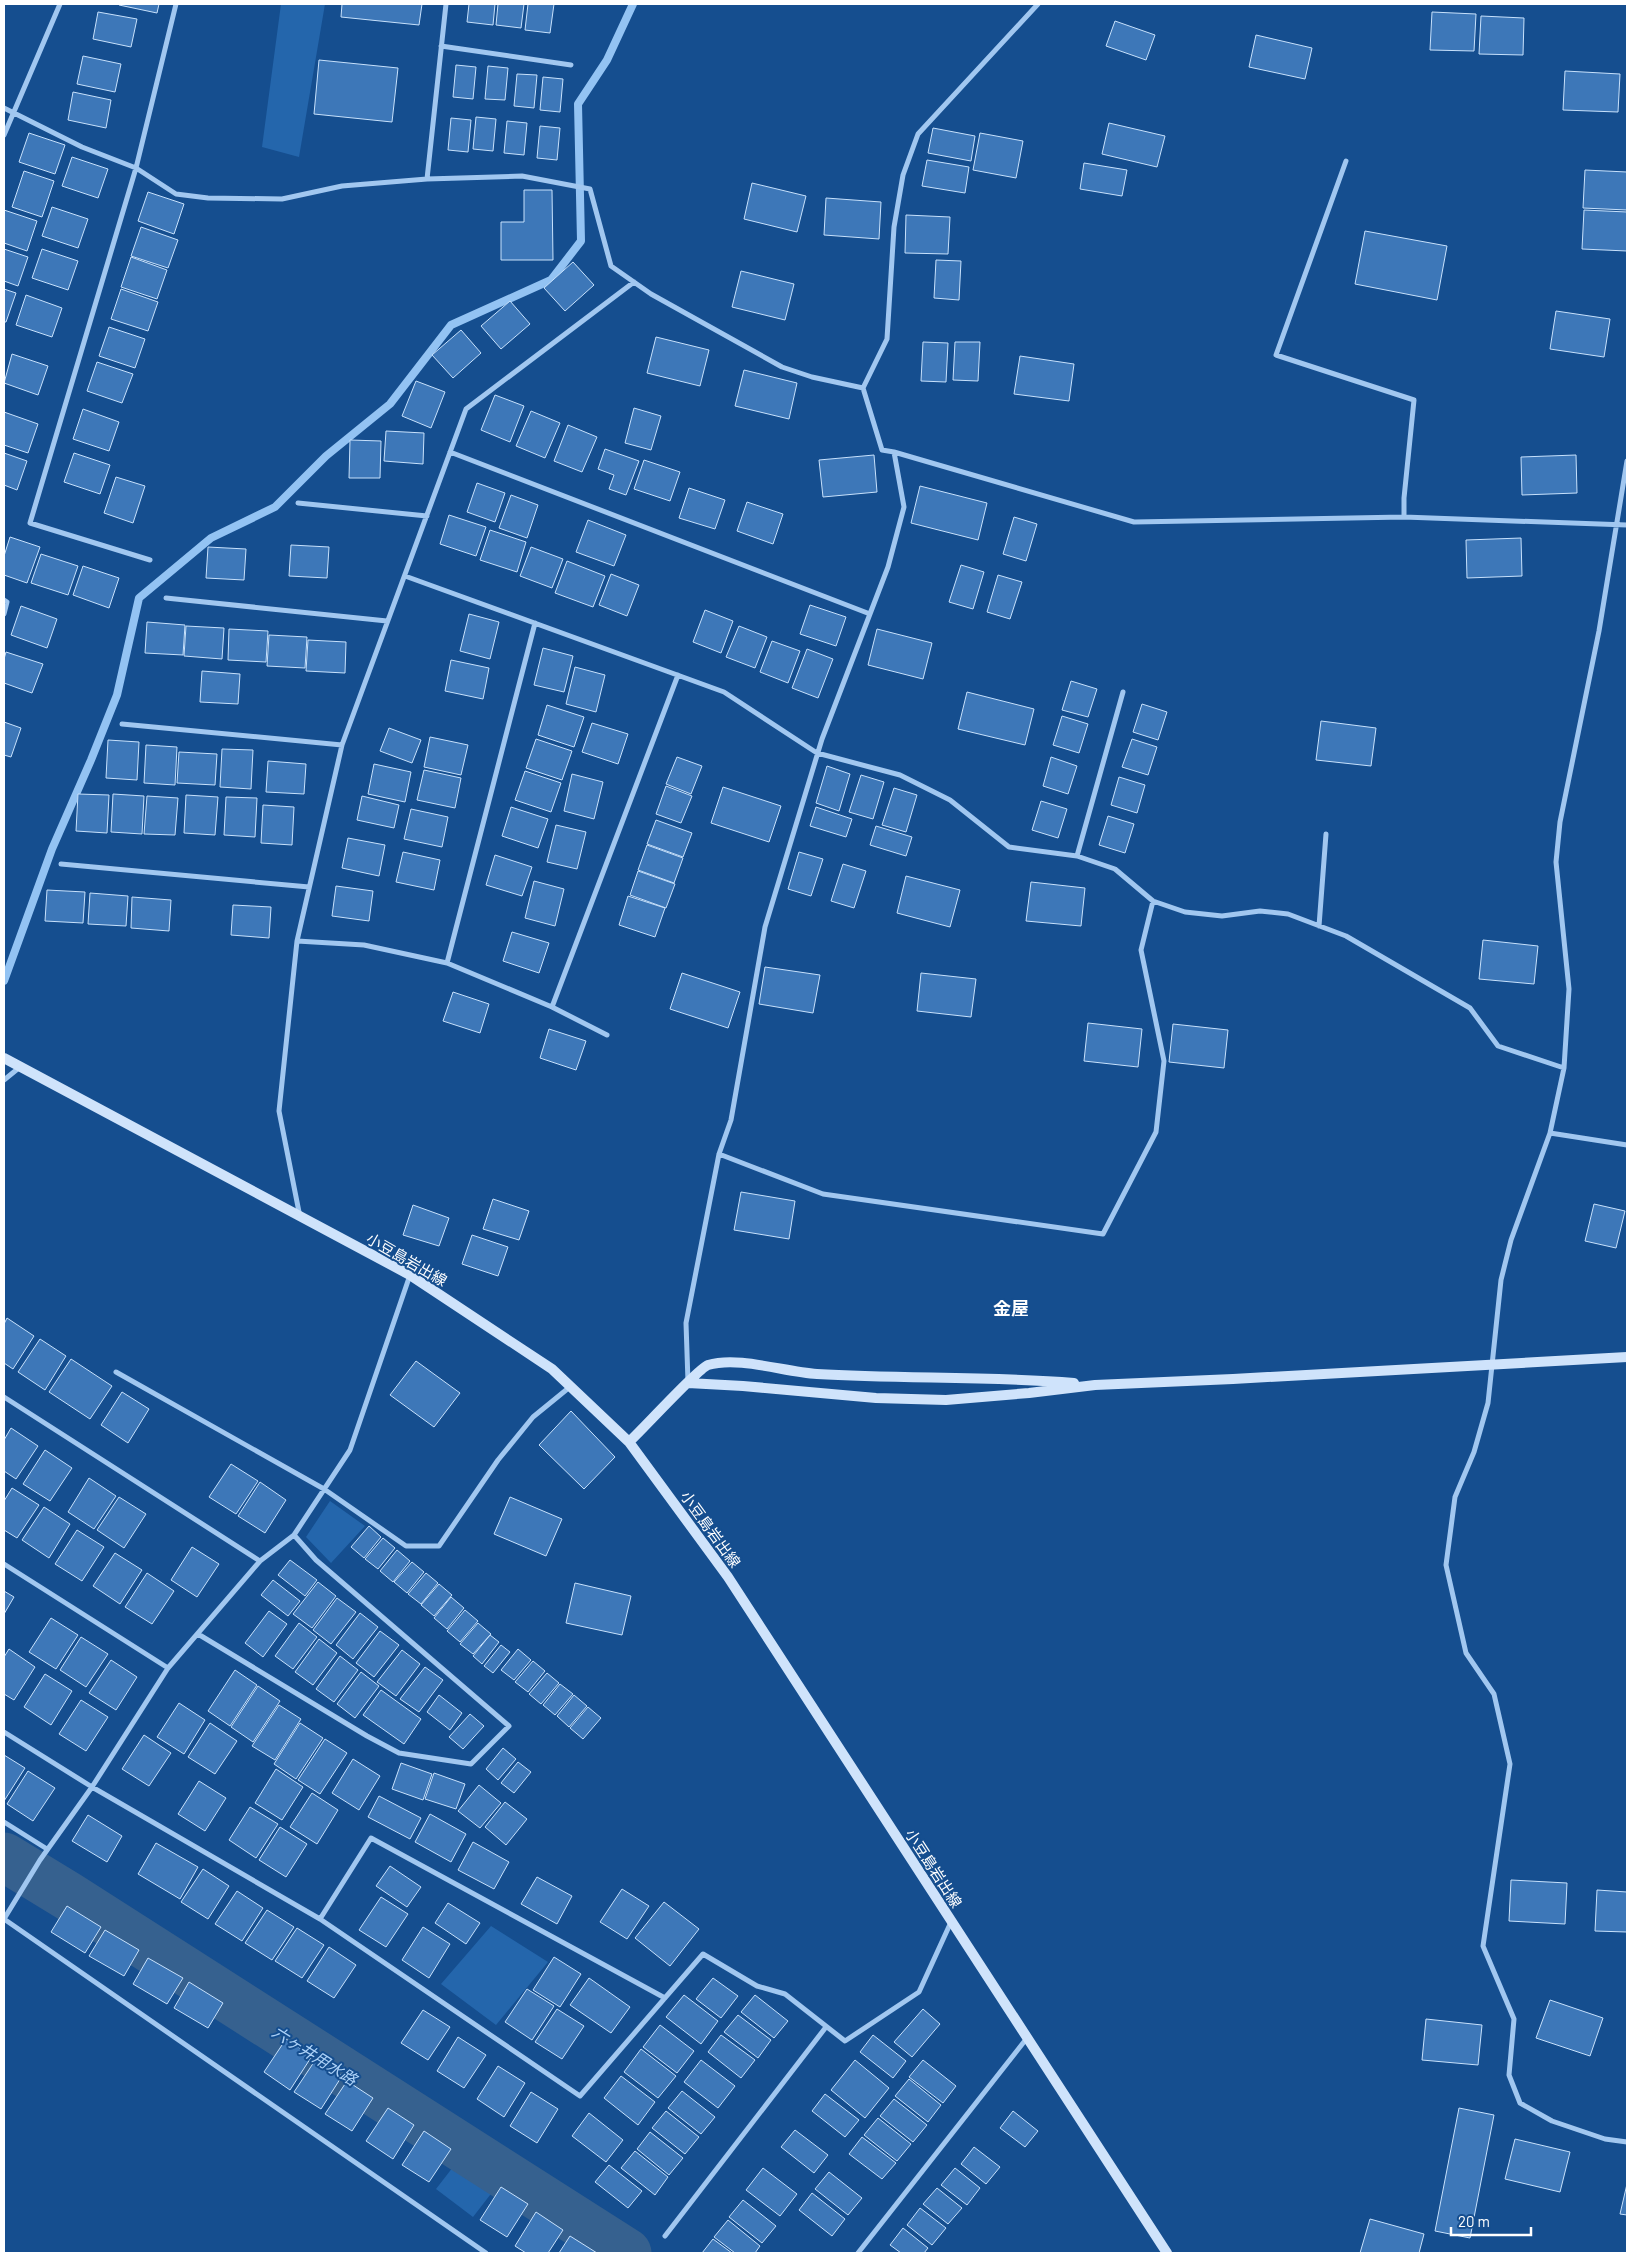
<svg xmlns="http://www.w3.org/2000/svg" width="1631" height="2257" font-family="Barlow,'Noto Sans JP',sans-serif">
<rect width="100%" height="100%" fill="#154e8f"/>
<!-- green -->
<path fill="#2466ac" d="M281,4H325L299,157L262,147Z
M330,1501L365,1526L331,1563L306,1537Z
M491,1926L548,1962L496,2025L441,1984Z
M460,2158L497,2186L473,2217L436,2189Z"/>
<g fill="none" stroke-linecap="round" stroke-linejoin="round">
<!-- stream -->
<path stroke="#93c3f3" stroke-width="8" d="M4,981L52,849L91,760L117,695L139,598L211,538L275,507L326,456L390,404L451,325L551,280L581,241L578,104L607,60L633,4"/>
<!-- river -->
<path stroke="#36618f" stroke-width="49" d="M4,1857L68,1896L627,2253"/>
</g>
<!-- building -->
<path fill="#3d77b8" stroke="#c7e1fc" d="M120,4H159L157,13L119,5Z
M342,4H422L419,25L341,17Z
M469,4H495L493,25L467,22Z
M498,4H524L521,28L496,25Z
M528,4H554L550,33L525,30Z
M98,12L137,19L131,47L93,39Z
M1432,12L1476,14L1474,51L1430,50Z
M1481,16L1524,18L1523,55L1479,54Z
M1115,21L1155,35L1146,60L1106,46Z
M1256,35L1312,48L1305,79L1249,67Z
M83,56L121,64L115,92L77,84Z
M319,60L398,68L392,122L314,114Z
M456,65L476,67L473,99L453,97Z
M488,66L508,68L505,100L485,99Z
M1565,71L1620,74L1618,112L1563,110Z
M517,74L537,75L534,108L514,106Z
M543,77L563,79L560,112L540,110Z
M73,92L111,100L106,128L68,120Z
M476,117L496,119L493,151L473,149Z
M451,118L471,120L468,152L448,150Z
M507,121L527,123L524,155L504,153Z
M1109,123L1165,136L1157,167L1102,154Z
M540,126L560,128L557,160L537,158Z
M933,128L975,136L971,161L928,153Z
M29,133L65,145L55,174L19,162Z
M980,133L1023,141L1016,178L973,170Z
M72,157L108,169L98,198L62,186Z
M927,160L969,167L965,193L922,186Z
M1084,163L1127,170L1122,196L1080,189Z
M1585,170L1627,172V210L1583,208Z
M24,171L54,181L42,217L12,207Z
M752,183L806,196L797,232L744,219Z
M524,190H552L553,260H501V222H524Z
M148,192L184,204L174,234L138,221Z
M826,198L881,202L879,239L824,235Z
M52,207L88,219L78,248L42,236Z
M4,210L37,221L27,251L4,243Z
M1584,210L1627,212V251L1582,249Z
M906,215L950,217L948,254L905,253Z
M141,227L178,240L168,268L131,256Z
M1365,231L1447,246L1437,300L1355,284Z
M4,249L28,257L18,286L4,281Z
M42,249L78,261L68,290L32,278Z
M131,257L167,270L157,299L121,287Z
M936,260L961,261L959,300L934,298Z
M573,262L594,285L565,311L544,288Z
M741,271L794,284L785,320L732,307Z
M4,289L16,293L6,322H4Z
M121,289L158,302L148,331L111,319Z
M26,295L62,308L52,337L16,325Z
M510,301L530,324L501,349L481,326Z
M1556,311L1610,319L1604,357L1550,349Z
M109,327L145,339L135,368L99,356Z
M461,330L481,353L453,378L432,355Z
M656,337L709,350L700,386L647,373Z
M923,342L948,343L946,382L921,381Z
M955,342H980L978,381L953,380Z
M12,354L48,366L38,395L4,383Z
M1020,356L1074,364L1069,401L1014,394Z
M97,362L133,374L122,403L87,391Z
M744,370L797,383L789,419L735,406Z
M416,381L445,392L431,428L402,416Z
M495,395L524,406L510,442L481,430Z
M634,408L661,416L651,450L625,443Z
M83,409L119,422L109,451L73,439Z
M531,411L560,423L545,458L516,446Z
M4,412L38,424L28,453L4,445Z
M568,425L597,437L582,472L554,461Z
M386,431L424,433L423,464L384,461Z
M350,440L381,441L380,478H349Z
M605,449L639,461L626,495L609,489L614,475L598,469Z
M4,453L27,461L17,490L4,485Z
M74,453L110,465L100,494L64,482Z
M874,455L877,492L823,497L819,460Z
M1576,455L1577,493L1522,495L1521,457Z
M644,460L680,472L670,501L634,489Z
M116,477L145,486L133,523L104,513Z
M477,483L505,493L495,522L467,512Z
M920,486L987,503L978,540L911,523Z
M689,488L725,500L715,529L679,518Z
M511,495L538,505L527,538L499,528Z
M747,502L783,514L773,544L737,531Z
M449,515L486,527L476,556L440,544Z
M1014,517L1037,524L1026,561L1003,554Z
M588,520L626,535L614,566L576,552Z
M490,530L526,542L517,572L480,560Z
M10,537L40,547L27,583L4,575V556Z
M1521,538L1522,576L1467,578L1466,540Z
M291,545L329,547L327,578L289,576Z
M208,547L246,549L244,580L206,578Z
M531,547L563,559L552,588L520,576Z
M41,554L78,566L68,595L31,583Z
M567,561L605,576L593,607L555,593Z
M961,565L984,572L973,609L949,602Z
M83,566L119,578L109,608L73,595Z
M611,574L639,585L627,616L599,605Z
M998,575L1022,582L1010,619L987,612Z
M810,605L846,617L836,646L800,634Z
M21,606L57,619L47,648L11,635Z
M705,610L733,621L721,653L693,642Z
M469,614L499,622L490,659L460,651Z
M147,622L185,625L183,655L145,653Z
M186,626L224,628L222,659L184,656Z
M739,626L767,637L755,668L726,657Z
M229,629L268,631L266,662L228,660Z
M877,629L932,643L923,679L868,665Z
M269,635L307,637L305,668L267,666Z
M308,640L346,642L345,673L306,671Z
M772,641L800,651L788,683L760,672Z
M543,648L573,656L564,692L534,685Z
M807,649L833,659L818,698L792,688Z
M6,652L43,664L32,693L4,683V659Z
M451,660L489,668L483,699L445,691Z
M575,667L605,675L596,712L566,704Z
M202,671L240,674L238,704L200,702Z
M1071,681L1097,689L1088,717L1062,710Z
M967,692L1034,709L1025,745L958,729Z
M1142,704L1167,712L1158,740L1133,732Z
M547,705L584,717L574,747L538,735Z
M1062,716L1088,724L1079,753L1053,745Z
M1321,721L1376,728L1371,766L1316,760Z
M4,722L21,728L11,757L4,755Z
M592,723L628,734L618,764L582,752Z
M389,728L421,740L412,763L380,751Z
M430,737L468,745L461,775L424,767Z
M536,739L572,751L562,780L526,768Z
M1132,739L1157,747L1148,775L1122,767Z
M108,740L139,742L137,780L106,778Z
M146,745L177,747L175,785L144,783Z
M222,749L253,750L251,789L220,787Z
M179,752L217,754L215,785L177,783Z
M677,757L702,766L691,794L666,784Z
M1051,757L1077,766L1068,794L1043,786Z
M268,761L306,764L304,794L266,792Z
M374,764L411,772L405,802L368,794Z
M827,766L850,774L839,811L816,803Z
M424,770L461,778L455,808L417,800Z
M525,771L561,783L551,812L515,800Z
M572,774L603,782L594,819L564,811Z
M861,775L884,782L873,819L849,812Z
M1119,777L1145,785L1137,813L1111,805Z
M666,786L692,796L681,823L656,814Z
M723,787L781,806L769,842L711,823Z
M894,788L917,795L906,832L882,825Z
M78,794L109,795L107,833L76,831Z
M113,794L144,796L142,834L111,832Z
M186,795L218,797L215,835L184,833Z
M147,796L178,798L175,835L144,834Z
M362,796L399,805L394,828L357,820Z
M226,797L257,798L255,837L224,835Z
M1041,801L1067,809L1058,838L1032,830Z
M263,805L294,807L292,845L261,843Z
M511,807L548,819L538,848L502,836Z
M816,807L852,819L846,837L810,826Z
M411,809L448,817L442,847L404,839Z
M1108,816L1134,824L1125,853L1099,845Z
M656,820L692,833L683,857L647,844Z
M556,825L586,832L577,869L547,862Z
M876,826L912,837L906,856L870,845Z
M348,838L385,845L379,876L342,868Z
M647,845L683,858L674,883L638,870Z
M403,852L440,860L434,890L396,882Z
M799,852L823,859L811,896L788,889Z
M495,855L532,867L522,896L486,885Z
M843,864L866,871L854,908L831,901Z
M638,871L675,884L666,908L630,895Z
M906,876L960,890L950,927L897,913Z
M534,881L564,889L555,926L525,918Z
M1031,882L1085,888L1081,926L1026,921Z
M336,886L373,891L369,921L332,916Z
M47,890L85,892L83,923L45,921Z
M90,893L128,896L126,926L88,924Z
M628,896L665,908L655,937L619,925Z
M132,897L171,900L169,931L131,928Z
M233,905L271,907L269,938L231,935Z
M512,932L549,943L539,973L503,961Z
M1483,940L1538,946L1534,984L1479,979Z
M765,967L820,975L813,1013L759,1004Z
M682,973L740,992L728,1028L670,1009Z
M921,973L976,979L971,1017L917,1011Z
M453,992L489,1004L480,1033L443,1021Z
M1088,1023L1142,1029L1138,1067L1084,1061Z
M1173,1024L1228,1030L1224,1068L1169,1062Z
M549,1029L586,1041L576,1070L540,1058Z
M741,1192L795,1201L789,1239L734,1230Z
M493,1199L529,1211L519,1240L483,1229Z
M1594,1204L1625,1211L1616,1248L1585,1241Z
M413,1205L449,1218L439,1246L403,1235Z
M472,1235L508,1247L498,1276L462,1264Z
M7,1318L34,1336L13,1369L4,1363V1324Z
M40,1339L66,1356L45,1390L18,1372Z
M71,1359L112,1386L90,1419L49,1392Z
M416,1361L460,1393L434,1427L390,1395Z
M122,1392L149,1409L128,1443L101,1425Z
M571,1411L615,1457L584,1489L539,1445Z
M11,1428L38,1446L16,1479L4,1471V1440Z
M45,1450L72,1468L50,1501L23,1484Z
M231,1464L258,1481L236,1514L209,1497Z
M89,1478L116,1496L94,1529L68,1512Z
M260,1482L286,1500L265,1533L238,1516Z
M12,1488L39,1505L17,1538L4,1530V1501Z
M119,1497L146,1514L124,1548L97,1530Z
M510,1497L562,1519L546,1556L494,1534Z
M44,1507L70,1524L49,1558L22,1540Z
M369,1526L381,1537L364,1558L351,1547Z
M77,1530L104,1547L82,1581L55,1564Z
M383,1538L395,1548L378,1569L365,1559Z
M192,1547L219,1564L197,1597L171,1580Z
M397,1550L410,1561L393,1582L380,1571Z
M115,1553L142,1570L120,1604L93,1586Z
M290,1560L317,1580L305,1596L278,1575Z
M412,1562L424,1572L407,1593L394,1582Z
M147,1573L174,1591L152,1624L125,1607Z
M426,1573L438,1583L421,1604L408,1594Z
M273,1580L300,1601L288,1616L261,1595Z
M318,1582L336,1596L312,1628L293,1614Z
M575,1583L631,1596L622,1635L566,1623Z
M439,1584L452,1595L434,1616L421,1605Z
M4,1591L14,1597L4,1614Z
M451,1597L464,1608L447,1629L434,1618Z
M337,1598L356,1612L331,1644L313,1630Z
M465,1610L478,1621L460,1642L447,1631Z
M269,1611L287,1624L263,1657L245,1643Z
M360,1613L378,1627L353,1659L336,1645Z
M51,1618L78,1635L56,1669L29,1652Z
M299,1623L317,1637L293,1669L275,1656Z
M478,1623L491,1634L473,1654L460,1644Z
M380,1631L399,1645L374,1677L356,1663Z
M490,1635L499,1642L482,1664L473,1656Z
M81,1637L108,1654L86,1687L60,1670Z
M319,1639L337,1653L313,1685L295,1672Z
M501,1645L510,1652L493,1673L484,1666Z
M9,1649L35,1667L14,1700L4,1694V1657Z
M518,1649L531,1660L514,1680L501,1670Z
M402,1650L420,1664L396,1696L377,1682Z
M340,1656L358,1670L334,1702L316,1689Z
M111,1660L137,1677L116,1710L89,1693Z
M533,1661L545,1671L528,1692L515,1682Z
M425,1667L443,1680L419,1712L400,1699Z
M235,1670L257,1685L230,1726L208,1711Z
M361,1672L379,1686L355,1718L337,1704Z
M547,1673L559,1683L541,1704L529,1694Z
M45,1674L72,1691L51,1725L24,1707Z
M560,1684L573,1694L555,1715L543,1705Z
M258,1686L280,1701L253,1742L231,1727Z
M381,1690L421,1719L404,1744L363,1715Z
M439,1695L462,1713L450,1730L427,1712Z
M574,1695L587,1706L569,1727L557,1716Z
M81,1700L108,1717L86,1751L59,1734Z
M179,1703L205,1720L184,1754L157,1737Z
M279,1705L301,1719L275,1760L252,1746Z
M588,1707L601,1718L583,1739L570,1728Z
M470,1714L484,1726L463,1749L449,1737Z
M210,1723L237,1741L215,1774L188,1757Z
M300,1723L323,1738L296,1779L274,1764Z
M144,1735L171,1753L149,1786L122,1769Z
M325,1739L347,1753L320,1794L298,1780Z
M503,1748L516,1759L498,1780L486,1769Z
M4,1755L25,1768L4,1801Z
M353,1759L380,1776L359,1810L332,1793Z
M518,1762L531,1772L514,1793L501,1783Z
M401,1763L432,1774L423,1800L392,1789Z
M276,1769L303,1787L282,1820L255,1803Z
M28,1771L55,1788L33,1821L7,1804Z
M434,1773L465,1784L456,1809L425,1799Z
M199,1781L226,1798L205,1831L178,1814Z
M479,1785L501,1803L480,1828L458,1811Z
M312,1793L338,1810L317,1844L290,1827Z
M379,1796L421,1818L410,1839L368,1817Z
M505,1802L527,1819L506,1845L485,1827Z
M250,1807L278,1824L256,1858L229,1840Z
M430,1814L466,1834L451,1862L415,1842Z
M88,1815L122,1836L107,1862L72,1841Z
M280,1827L307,1844L286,1877L259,1860Z
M473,1842L509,1862L494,1889L458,1870Z
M156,1843L198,1867L180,1899L138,1874Z
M390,1866L421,1887L407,1907L376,1886Z
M203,1869L229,1886L208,1919L181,1902Z
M537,1877L572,1896L557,1924L521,1904Z
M1511,1880L1567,1883L1565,1924L1509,1921Z
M622,1889L649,1906L627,1939L600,1922Z
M1597,1890L1627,1892V1932L1595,1931Z
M237,1891L263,1908L242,1941L215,1924Z
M381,1897L408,1914L386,1947L359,1930Z
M664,1902L699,1929L670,1966L635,1938Z
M448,1903L480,1923L466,1944L435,1923Z
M67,1906L101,1927L85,1953L51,1932Z
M267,1910L294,1927L272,1960L245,1943Z
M423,1927L450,1944L429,1978L402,1960Z
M297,1928L324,1945L302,1978L275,1961Z
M105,1930L139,1950L124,1976L89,1956Z
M329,1947L356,1965L334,1998L307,1981Z
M554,1957L581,1974L560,2007L533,1990Z
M148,1958L183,1978L167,2004L133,1984Z
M589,1978L630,2007L611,2033L570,2005Z
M713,1978L738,1996L721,2018L696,1999Z
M189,1982L223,2003L208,2028L174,2008Z
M527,1989L554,2006L532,2040L505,2022Z
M684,1995L718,2021L701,2044L666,2017Z
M755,1995L788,2021L774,2038L741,2012Z
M1550,2000L1603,2018L1590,2056L1536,2038Z
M557,2009L584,2026L562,2059L535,2042Z
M923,2009L940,2024L912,2057L894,2042Z
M423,2010L450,2027L428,2060L401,2043Z
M738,2015L771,2040L758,2058L724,2032Z
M1426,2019L1482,2025L1478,2065L1422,2060Z
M660,2025L694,2051L677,2073L643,2047Z
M721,2035L755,2060L741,2078L708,2052Z
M873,2035L906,2061L893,2078L860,2052Z
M458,2037L486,2055L464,2088L437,2071Z
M286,2039L312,2056L290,2090L264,2072Z
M641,2049L676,2076L658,2098L624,2072Z
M316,2059L342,2076L321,2109L294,2092Z
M701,2060L735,2086L718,2108L684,2082Z
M855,2060L889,2088L865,2118L831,2090Z
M923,2060L956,2086L943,2103L909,2077Z
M498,2066L525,2083L504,2117L477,2099Z
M621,2076L655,2102L638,2125L604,2098Z
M909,2079L941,2105L928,2122L895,2096Z
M347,2081L373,2098L352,2131L325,2114Z
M682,2091L715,2117L701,2134L668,2108Z
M531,2092L558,2109L537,2143L510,2126Z
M825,2094L859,2120L845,2137L812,2111Z
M894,2099L927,2125L913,2142L880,2116Z
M388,2108L414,2125L393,2159L366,2141Z
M1459,2108L1494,2115L1470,2238L1435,2231Z
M666,2111L699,2137L685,2154L652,2128Z
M1013,2111L1038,2131L1025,2147L1000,2128Z
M589,2113L623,2140L606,2162L572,2136Z
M878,2118L911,2144L897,2161L864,2135Z
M795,2130L828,2155L814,2173L781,2147Z
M424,2131L451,2149L429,2182L402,2165Z
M650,2132L683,2158L669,2175L637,2149Z
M862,2137L896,2163L882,2179L849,2154Z
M1515,2139L1570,2152L1560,2192L1505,2179Z
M974,2147L1000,2167L986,2184L961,2164Z
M635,2151L668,2177L655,2195L621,2168Z
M609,2165L642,2191L628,2208L595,2182Z
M763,2168L797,2194L780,2216L746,2190Z
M955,2168L980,2188L967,2205L941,2185Z
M829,2172L862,2198L848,2215L815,2189Z
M1627,2184V2215L1620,2214Z
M501,2187L528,2204L507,2237L480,2220Z
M937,2188L962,2208L948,2224L923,2204Z
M812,2193L845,2219L832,2236L799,2210Z
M743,2200L776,2226L762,2243L729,2217Z
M920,2208L946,2228L932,2245L907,2225Z
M536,2212L563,2230L548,2253H526L515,2246Z
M1370,2219L1424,2234L1419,2253H1360Z
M728,2220L760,2246L755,2253H735L714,2237Z
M903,2228L928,2248L924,2253H901L890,2245Z
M570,2236L597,2253H559Z
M713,2239L732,2253H702Z"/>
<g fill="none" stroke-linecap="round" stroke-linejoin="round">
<!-- street -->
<path stroke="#a1c7f0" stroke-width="5" d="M1038,4L918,134L903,175L894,227L887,339L863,388L882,450L894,452L1134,522L1404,517L1627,525
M441,46L571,65
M4,108L82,147L136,168L176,194L208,198L282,199L342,186L427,179L522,176L590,189L611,266L651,294L782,367L812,377L863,388
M4,135L60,4
M1346,161L1276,355L1414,400L1404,498V517
M427,179L446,4
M450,452L870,614
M1627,461L1599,631L1560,822L1556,862L1569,989L1564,1068L1550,1133L1511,1240L1501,1280L1488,1403L1474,1452L1455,1497L1446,1565L1466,1653L1494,1694L1510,1764L1483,1946L1514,2019L1509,2075L1520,2103L1552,2121L1605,2139L1627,2142
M298,503L427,516
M150,560L30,523L136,168L176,4
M405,576L724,692L817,753L900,775L950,800L1009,847L1077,856L1115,869L1153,901L1185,912L1222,916L1260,911L1288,914L1346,936L1470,1008L1498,1046L1564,1068
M166,598L387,621
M4,600L7,602L4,614
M122,724L342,745
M1077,856L1123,692
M61,864L309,887
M1319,926L1326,834
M297,941L364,945L447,963L552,1007L607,1035
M447,963L535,623
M552,1007L678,675
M4,1080L20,1067
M1550,1133L1627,1145
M719,1154L823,1194L1103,1234L1156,1132L1164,1061L1141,950L1153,901
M300,1217L279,1111L297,941L342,745L466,409L634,282
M116,1372L324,1489L406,1546H439L498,1460L533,1417L571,1386
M688,1382L686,1323L719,1154L731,1120L765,927L822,739L888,567L904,507L894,452
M4,1397L260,1561
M4,1564L168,1668
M198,1634L367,1736L399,1753L471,1764L509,1726L316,1560L294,1535
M4,1732L92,1787L320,1919L580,2096L703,1954L757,1986L785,1994L845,2041L919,1992L951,1922
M4,1822L47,1849
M4,1919L40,1860L92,1787L168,1668L260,1561L294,1535L350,1450L410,1275
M4,1919L486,2253
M320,1919L371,1838L665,1998
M665,2236L826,2027
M858,2253L1027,2038"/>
<!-- secondary -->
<path stroke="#cfe3fb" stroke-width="10" d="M4,1058L410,1275L552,1369L629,1442L728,1577L1167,2253
M688,1383L743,1386L876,1398L946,1400L1029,1393L1095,1385L1233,1379L1627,1357
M629,1442C641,1431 699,1368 708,1365C739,1356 784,1372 817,1374C903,1379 989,1376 1074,1383"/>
</g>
<g text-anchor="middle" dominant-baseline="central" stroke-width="4" stroke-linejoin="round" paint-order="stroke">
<!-- street labels -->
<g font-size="15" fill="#fff" stroke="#154e8f">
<text transform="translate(407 1259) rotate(30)">小豆島岩出線</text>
<text transform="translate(711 1529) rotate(54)">小豆島岩出線</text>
<text transform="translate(934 1868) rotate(57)">小豆島岩出線</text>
</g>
<!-- water labels -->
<g font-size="16" font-style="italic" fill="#acd1f7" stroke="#154e8f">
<text transform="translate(315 2055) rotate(32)">六ヶ井用水路</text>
</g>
<!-- quarter labels -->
<g font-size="18" font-weight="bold" fill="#fff" stroke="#154e8f">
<text x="1011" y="1308">金屋</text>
</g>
</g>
<!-- border -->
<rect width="1631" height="2257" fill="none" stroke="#ffffff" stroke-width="10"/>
<!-- scale -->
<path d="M1451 2227v8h80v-8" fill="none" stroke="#ffffff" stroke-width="2.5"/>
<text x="1458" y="2227" font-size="15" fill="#ffffff" stroke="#154e8f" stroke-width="4" paint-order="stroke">20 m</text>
</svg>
